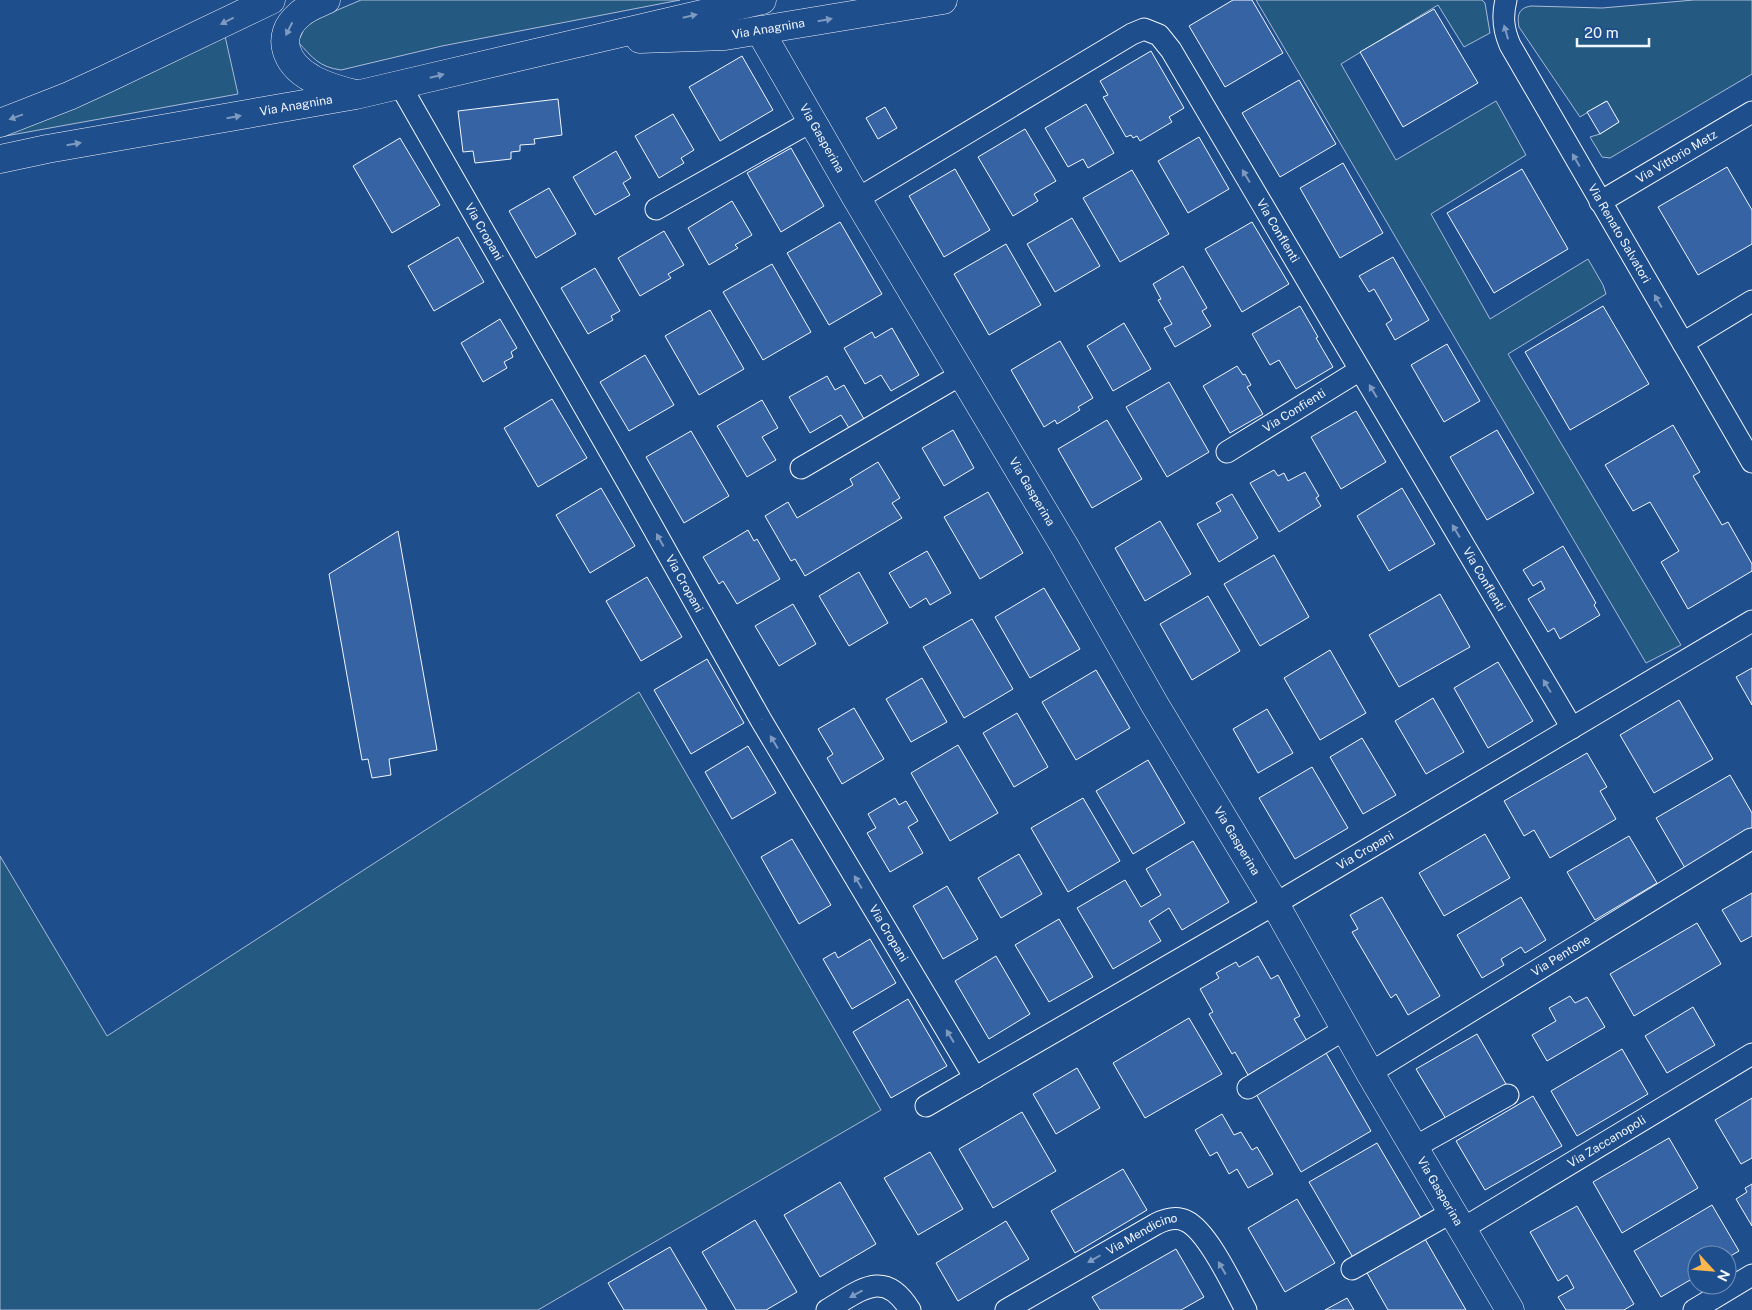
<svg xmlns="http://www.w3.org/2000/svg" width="1752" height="1310" font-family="'Public Sans',sans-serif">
<rect width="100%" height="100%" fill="#1f4e8c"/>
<!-- green -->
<path fill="#245a82" stroke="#a8bbd7" d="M361,0H680L442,46L341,70C319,67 313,58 298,42L307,23Z
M1256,0H1482L1485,3L1490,33L1464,47L1438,5L1341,64L1396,160L1496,101L1526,155L1431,214L1490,319L1588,259L1603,285L1606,294L1508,354L1681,645L1646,663Z
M1694,0H1752V74L1610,158L1602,157L1590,137L1600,134L1619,122L1606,101L1580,117L1519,27C1517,16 1518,8 1531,6L1602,8Z
M225,36L238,94L0,137V135Z
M639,692L881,1110L538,1310H0V856L107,1036Z"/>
<!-- building -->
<path fill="#3563a3" stroke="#f2f6ff" d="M1233,0H1252L1283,53L1225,87L1189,26Z
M1434,9L1478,83L1403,127L1360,52Z
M1151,51L1184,108L1169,117L1172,122L1140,141L1137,136L1133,138L1131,135L1126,137L1103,97L1108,95L1100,81Z
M742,56L773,110L720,141L689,87Z
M1299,80L1336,144L1280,177L1242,113Z
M558,99L562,135L534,139L535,144L520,145V151L511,152V159L475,163L473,151L463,152L458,111Z
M1607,101L1619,122L1600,134L1587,112Z
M1086,104L1114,153L1088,168L1083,159L1068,167L1045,128Z
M885,107L897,128L878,139L866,118Z
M673,114L694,150L681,158L684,163L659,178L635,136Z
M1025,129L1056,181L1034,194L1038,201L1013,216L978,157Z
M1199,137L1229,189L1188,213L1158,161Z
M400,138L440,205L392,233L353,166Z
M791,148L824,206L781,232L747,173Z
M616,151L631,178L623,183L630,195L595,215L573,177Z
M1343,163L1383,233L1340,258L1300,188Z
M1727,167L1752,210V244L1698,275L1658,207Z
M955,169L990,230L944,257L909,196Z
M1522,169L1568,249L1494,293L1447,213Z
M1132,170L1169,234L1120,262L1083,198Z
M549,188L576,234L536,258L509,211Z
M732,201L752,235L735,245L738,248L709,265L688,228Z
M1072,218L1100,266L1055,292L1027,244Z
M840,222L882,294L829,325L787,253Z
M1252,222L1289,284L1242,312L1205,249Z
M664,231L684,265L668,274L671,278L640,296L618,258Z
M458,237L484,282L434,311L408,266Z
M1006,244L1041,305L989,335L954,274Z
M1393,257L1429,320L1395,340L1386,324L1392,320L1374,289L1369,292L1359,276Z
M772,264L811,332L763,360L723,292Z
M1183,266L1207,308L1202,311L1211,326L1175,347L1164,328L1172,324L1158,300L1161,299L1153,284Z
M595,268L620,311L611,316L613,320L588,334L561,288Z
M1300,306L1318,337L1316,338L1333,367L1296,389L1279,360L1270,365L1252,334Z
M1603,306L1649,384L1570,430L1525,352Z
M710,310L744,369L699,395L665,336Z
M500,319L517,348L511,352L513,357L504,362L507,368L483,382L461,343Z
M1124,323L1151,369L1113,391L1087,346Z
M892,328L919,375L891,391L881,375L865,384L844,348L872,332L875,338Z
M1060,341L1093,398L1078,407L1080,410L1057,424L1055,420L1044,427L1011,370Z
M1447,344L1480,401L1444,422L1411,365Z
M645,355L674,405L629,431L600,382Z
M1237,366L1243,375L1245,374L1251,385L1247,387L1263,414L1230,433L1203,386Z
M827,376L835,390L844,385L864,419L849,428L841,415L810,433L789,397Z
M1169,382L1209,452L1167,477L1126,407Z
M552,399L587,458L538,487L504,428Z
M762,400L778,428L762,437L776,460L747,477L717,426Z
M1356,411L1386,462L1341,489L1311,437Z
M1107,420L1142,479L1092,508L1058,449Z
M1673,425L1700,472L1693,476L1722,525L1728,522L1752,564V571L1688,609L1661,562L1679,551L1650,502L1633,511L1605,465Z
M953,430L974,468L944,486L922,448Z
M1497,430L1534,493L1487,520L1450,457Z
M691,431L729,496L684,523L646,457Z
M878,462L900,498L892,503L902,518L805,576L795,559L791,561L765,516L788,502L797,518L853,485L850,479Z
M1274,470L1278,476L1284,473L1288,481L1305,472L1319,496L1316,498L1321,506L1279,532L1250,483Z
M601,488L635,546L590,573L556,515Z
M1402,488L1435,544L1389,571L1357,516Z
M988,492L1023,553L980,579L944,517Z
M1232,494L1258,538L1219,562L1197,524L1221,511L1216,503Z
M1160,521L1191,574L1145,601L1115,548Z
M748,530L754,541L757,539L780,579L737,604L723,581L719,584L703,557Z
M398,531L437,750L389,759L391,775L372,778L368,759L362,760L329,574Z
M1563,546L1596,603L1594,605L1600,615L1560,639L1554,628L1548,632L1528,599L1545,589L1541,581L1533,586L1523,570Z
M927,551L951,593L930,605L926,598L910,608L889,573Z
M1274,555L1309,617L1260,646L1224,584Z
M859,572L888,623L849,646L819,596Z
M647,577L682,637L641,661L606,601Z
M1044,588L1080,649L1030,678L995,617Z
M1440,594L1470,647L1399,687L1369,635Z
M1208,596L1240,651L1192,680L1160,624Z
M793,604L816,644L779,666L755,626Z
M972,619L1013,689L964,718L923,647Z
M1330,650L1366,713L1320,740L1284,678Z
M707,659L744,723L691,754L654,690Z
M1498,662L1533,721L1488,748L1454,688Z
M1752,668V705L1736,677Z
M1096,670L1130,728L1076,760L1042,702Z
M922,678L947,722L911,742L886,699Z
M1433,698L1464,752L1426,774L1395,721Z
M1679,700L1713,759L1654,793L1620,735Z
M854,708L884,759L842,784L827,758L833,754L818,729Z
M1267,709L1293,753L1258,773L1233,729Z
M1017,713L1048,767L1014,787L983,733Z
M1362,738L1396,795L1363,814L1330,757Z
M958,745L998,813L950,841L911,773Z
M748,746L776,793L732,819L705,772Z
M1587,753L1607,787L1600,791L1616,819L1550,858L1534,830L1524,836L1504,801Z
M1148,760L1185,823L1133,854L1096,791Z
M1312,767L1348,828L1295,859L1259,798Z
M1730,775L1752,813V829L1685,868L1656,818Z
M895,798L899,805L906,801L918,821L908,827L923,853L890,872L867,833L876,828L868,814Z
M1083,798L1120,861L1068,892L1031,828Z
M1485,834L1510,878L1444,916L1419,873Z
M1629,836L1657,883L1595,920L1567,872Z
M792,839L831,905L799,924L761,857Z
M1193,841L1229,902L1182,930L1169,908L1149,921L1161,941L1113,969L1077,908L1125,880L1141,907L1161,895L1146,869Z
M1019,854L1042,894L1001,918L978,878Z
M947,886L978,939L943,959L913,906Z
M1752,893V936L1741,942L1722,910Z
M1382,897L1440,996L1408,1015L1396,994L1391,998L1352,932L1358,929L1350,915Z
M1521,897L1546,940L1525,953L1521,947L1501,959L1504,965L1482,978L1457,935Z
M1059,919L1093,977L1049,1002L1015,945Z
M1697,923L1721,964L1634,1016L1610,974Z
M870,939L896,983L852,1009L823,959L835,952L838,958Z
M996,956L1030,1014L989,1039L955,981Z
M1258,956L1271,979L1278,975L1300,1016L1294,1019L1307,1041L1271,1068L1268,1063L1248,1075L1235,1052L1232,1054L1209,1014L1213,1012L1200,989L1219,978L1216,973L1236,962L1239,967Z
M1570,996L1575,1003L1587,997L1605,1027L1547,1061L1532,1035L1556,1021L1549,1008Z
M908,999L947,1066L891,1098L853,1032Z
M1693,1007L1715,1045L1667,1073L1645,1036Z
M1189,1018L1222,1074L1145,1118L1113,1063Z
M1477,1034L1506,1084L1446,1119L1416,1069Z
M1622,1049L1648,1094L1577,1136L1551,1091Z
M1326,1053L1371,1131L1301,1172L1256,1094Z
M1077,1068L1100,1108L1056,1134L1033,1094Z
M1533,1096L1562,1146L1485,1190L1456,1141Z
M1752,1098V1158L1741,1164L1715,1120Z
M1022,1112L1056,1171L993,1208L959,1149Z
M1222,1114L1234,1135L1241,1132L1252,1150L1257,1147L1273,1174L1248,1188L1237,1169L1229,1174L1217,1152L1210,1156L1195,1130Z
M1669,1138L1698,1188L1622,1233L1593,1182Z
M1377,1143L1423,1221L1355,1261L1309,1182Z
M930,1152L963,1209L918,1235L884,1178Z
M1123,1169L1147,1210L1075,1253L1051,1211Z
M840,1182L876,1244L820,1277L784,1215Z
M1752,1184V1226L1736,1199L1747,1192L1745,1188Z
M1297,1199L1335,1263L1285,1292L1248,1228Z
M1712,1205L1739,1251L1727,1258V1255H1697V1276L1661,1297L1634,1251Z
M1577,1206L1634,1304L1624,1310H1566L1558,1297L1574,1288L1567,1275L1558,1281L1530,1232Z
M755,1220L797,1292L766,1310H736L702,1252Z
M1006,1221L1029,1259L958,1301L936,1263Z
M1425,1239L1466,1310H1388L1367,1273Z
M670,1247L707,1310H624L608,1283Z
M1176,1249L1204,1297L1181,1310H1100L1092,1297Z
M1347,1298L1354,1310H1325Z"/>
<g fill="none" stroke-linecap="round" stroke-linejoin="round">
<!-- street casing -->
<g stroke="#f2f6ff" stroke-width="23">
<g id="street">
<path id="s1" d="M1506,0C1502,16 1503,29 1510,45L1752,462"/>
<path id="s2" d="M400,85L629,485L761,720L975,1078"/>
<path id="s3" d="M857,199L1132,34L1144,29L1159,35L1171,50L1572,728"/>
<path id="s4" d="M1600,202L1752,112"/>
<path d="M656,209L812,121"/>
<path d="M1683,343L1752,301"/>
<path id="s5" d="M1227,452L1360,370"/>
<path d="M801,468L962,374"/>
<path id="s6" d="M1370,1073L1751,839"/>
<path d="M1248,1088L1345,1029"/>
<path id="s7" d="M926,1106L1275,904L1752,621"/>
<path d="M1413,1148L1508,1095"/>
<path id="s8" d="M1462,1229L1752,1054"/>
<path d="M1352,1269L1452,1212"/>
<path d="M827,1310C860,1291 884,1267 910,1310"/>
<path id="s9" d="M1006,1310L1156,1224C1166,1219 1176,1216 1186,1221C1208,1231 1234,1288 1246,1310"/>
<path d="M1694,1310L1752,1275"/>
</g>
</g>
<!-- secondary casing -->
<g stroke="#f2f6ff" stroke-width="29">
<g id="secondary">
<path d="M326,0C317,4 306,8 299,15C274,36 286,64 311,78C324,86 340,90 355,94"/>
<path id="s10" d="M760,31L857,199L1065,547L1155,705L1275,904L1370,1073L1510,1310"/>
<path id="s11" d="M640,39L725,36L943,0"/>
<path d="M0,123L69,96L106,79L271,0"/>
<path id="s12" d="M0,159L47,149L356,95L762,0"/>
</g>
</g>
<!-- street -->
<use href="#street" stroke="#1f4e8c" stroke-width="21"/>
<!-- secondary -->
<use href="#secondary" stroke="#1f4e8c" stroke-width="28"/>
</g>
<!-- one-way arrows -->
<defs><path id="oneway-solid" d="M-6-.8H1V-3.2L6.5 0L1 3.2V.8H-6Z" transform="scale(1.25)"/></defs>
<g fill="#7e9ac0">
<use href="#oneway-solid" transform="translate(690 16) rotate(-13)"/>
<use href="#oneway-solid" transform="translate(825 20) rotate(-10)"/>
<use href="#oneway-solid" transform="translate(227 21) rotate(153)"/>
<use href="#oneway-solid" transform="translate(289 29) rotate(116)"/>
<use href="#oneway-solid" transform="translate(1506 32) rotate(-106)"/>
<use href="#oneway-solid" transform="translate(437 76) rotate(-14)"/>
<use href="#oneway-solid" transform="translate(16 117) rotate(160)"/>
<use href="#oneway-solid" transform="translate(234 117) rotate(-10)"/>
<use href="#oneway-solid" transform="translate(74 144) rotate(-10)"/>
<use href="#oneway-solid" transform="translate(1576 160) rotate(-120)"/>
<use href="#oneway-solid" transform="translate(1246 176) rotate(-121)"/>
<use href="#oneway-solid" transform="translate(1658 301) rotate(-120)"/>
<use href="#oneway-solid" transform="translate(1373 391) rotate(-121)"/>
<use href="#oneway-solid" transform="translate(1456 531) rotate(-121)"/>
<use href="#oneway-solid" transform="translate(660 540) rotate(-119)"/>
<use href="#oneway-solid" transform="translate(1547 686) rotate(-121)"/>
<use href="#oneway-solid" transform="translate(774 742) rotate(-121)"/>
<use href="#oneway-solid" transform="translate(858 882) rotate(-121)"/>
<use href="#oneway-solid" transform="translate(950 1036) rotate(-121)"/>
<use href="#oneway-solid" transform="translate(1094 1259) rotate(150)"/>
<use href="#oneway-solid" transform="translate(1222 1268) rotate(-120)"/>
<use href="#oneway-solid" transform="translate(856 1294) rotate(151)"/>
</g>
<g text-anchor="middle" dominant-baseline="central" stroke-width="4" stroke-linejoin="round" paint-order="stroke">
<!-- street labels -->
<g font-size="12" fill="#f2f6ff" stroke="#1f4e8c">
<text stroke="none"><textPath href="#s11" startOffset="129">Via Anagnina</textPath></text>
<text stroke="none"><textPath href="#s12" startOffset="301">Via Anagnina</textPath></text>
<text stroke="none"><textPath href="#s10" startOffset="124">Via Gasperina</textPath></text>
<text stroke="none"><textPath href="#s4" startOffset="89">Via Vittorio Metz</textPath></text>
<text stroke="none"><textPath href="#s3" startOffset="579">Via Conflenti</textPath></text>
<text stroke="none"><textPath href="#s2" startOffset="169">Via Cropani</textPath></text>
<text stroke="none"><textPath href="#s1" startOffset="264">Via Renato Salvatori</textPath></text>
<text stroke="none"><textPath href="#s5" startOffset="79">Via Confienti</textPath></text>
<text stroke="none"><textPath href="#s10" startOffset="535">Via Gasperina</textPath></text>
<text stroke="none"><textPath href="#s3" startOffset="984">Via Conflenti</textPath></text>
<text stroke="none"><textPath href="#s2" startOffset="574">Via Cropani</textPath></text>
<text stroke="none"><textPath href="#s10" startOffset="940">Via Gasperina</textPath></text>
<text stroke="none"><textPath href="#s7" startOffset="508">Via Cropani</textPath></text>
<text stroke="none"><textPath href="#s2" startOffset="979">Via Cropani</textPath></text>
<text stroke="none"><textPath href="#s6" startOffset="224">Via Pentone</textPath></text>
<text stroke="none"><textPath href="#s8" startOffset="169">Via Zaccanopoli</textPath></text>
<text stroke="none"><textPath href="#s10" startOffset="1345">Via Gasperina</textPath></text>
<text stroke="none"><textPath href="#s9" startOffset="156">Via Mendicino</textPath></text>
</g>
</g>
<!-- north arrow -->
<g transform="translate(1712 1270) rotate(116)"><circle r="24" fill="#1f4e8c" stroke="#7391ba"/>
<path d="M0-4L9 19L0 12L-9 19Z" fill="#ffb74d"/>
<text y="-8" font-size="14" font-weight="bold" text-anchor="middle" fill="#f2f6ff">N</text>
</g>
<!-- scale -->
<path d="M1577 38v8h72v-8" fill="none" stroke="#f2f6ff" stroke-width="2.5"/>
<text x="1584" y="38" font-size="15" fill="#f2f6ff" stroke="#1f4e8c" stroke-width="4" paint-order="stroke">20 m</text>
</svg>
